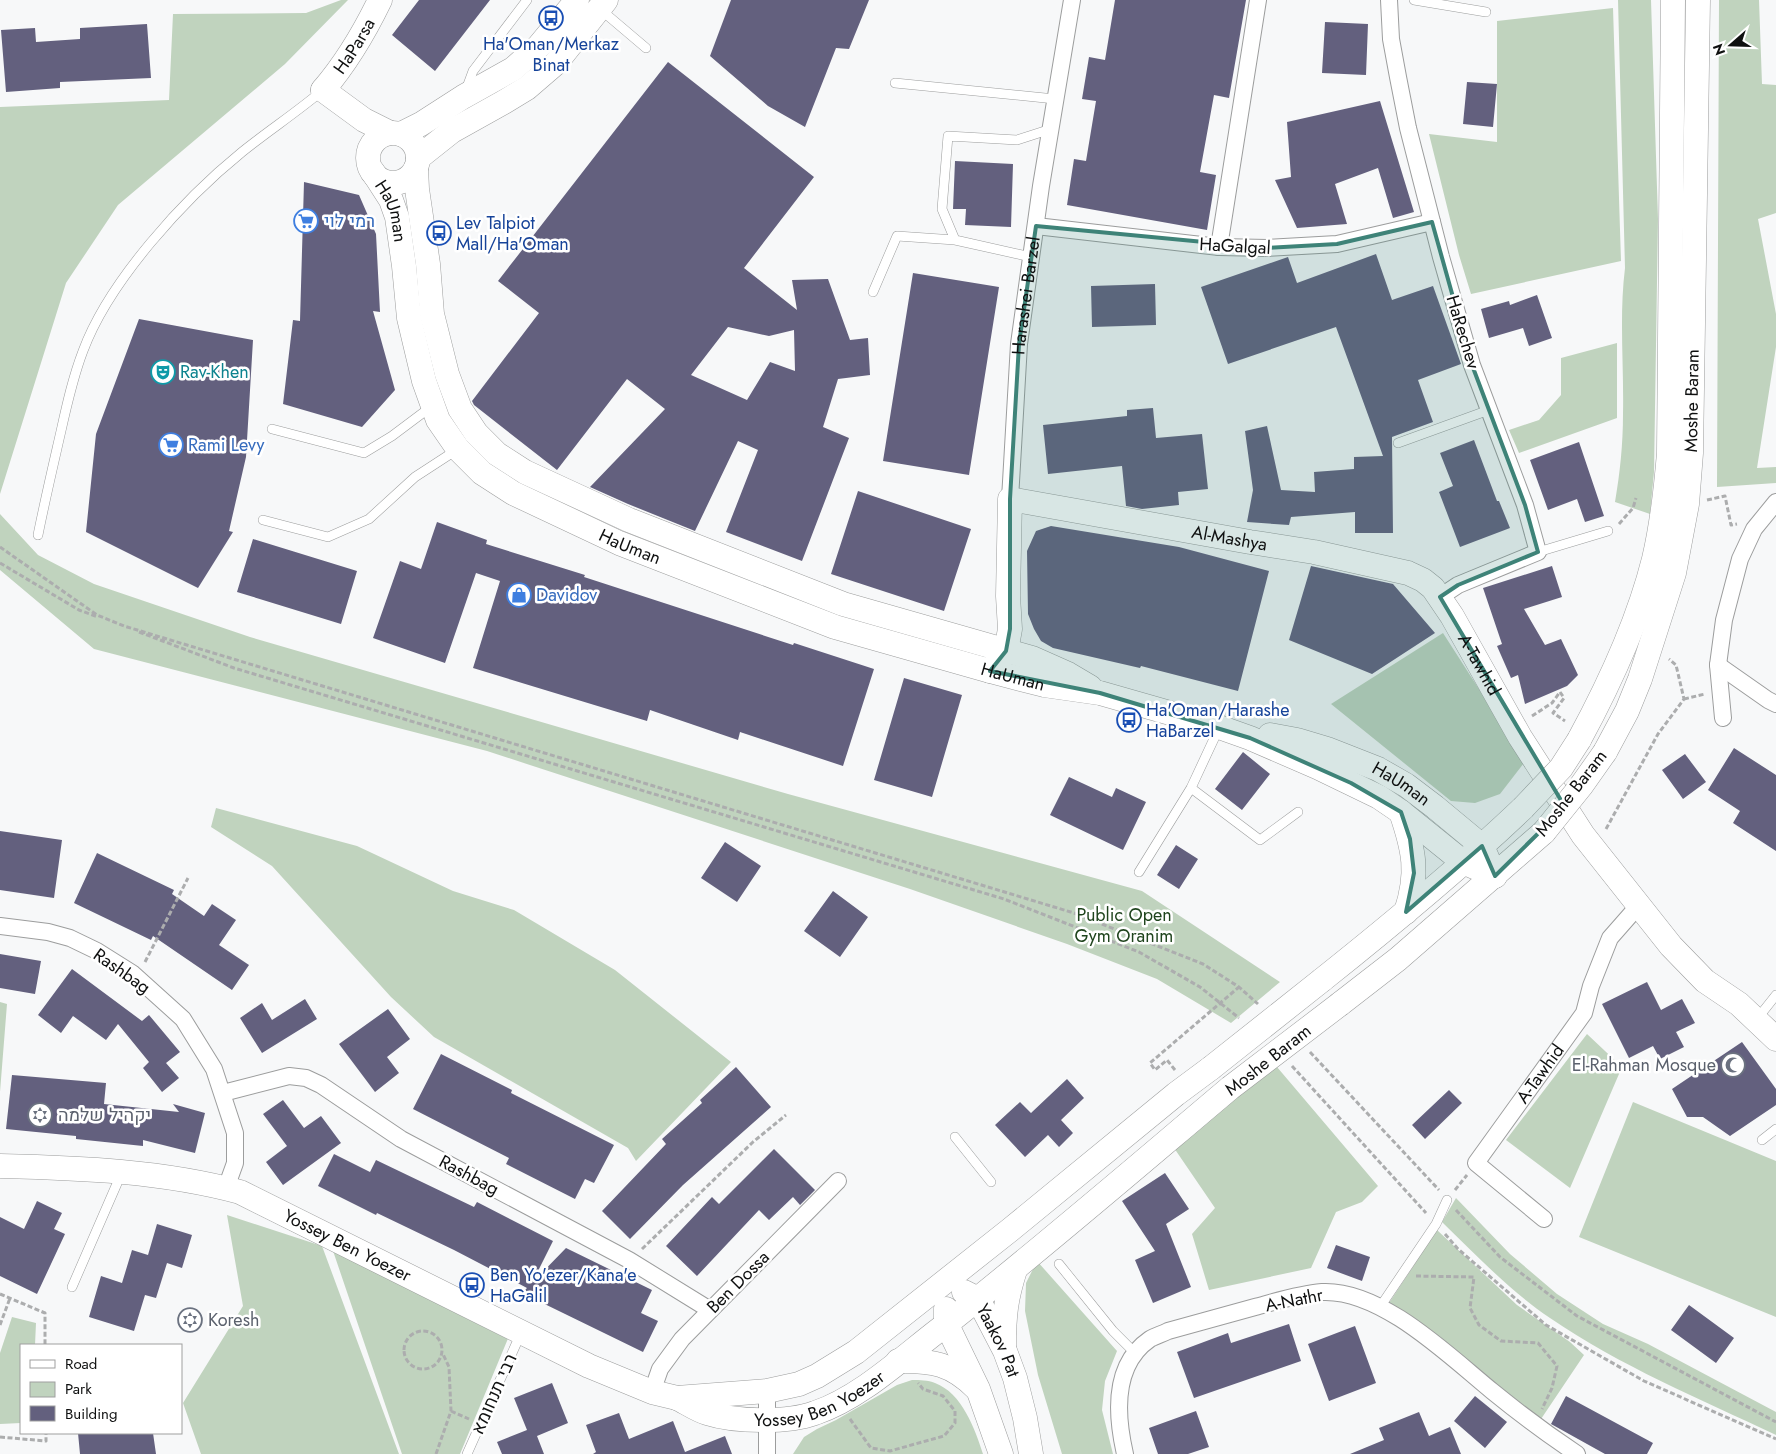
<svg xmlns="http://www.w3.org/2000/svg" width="1776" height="1454" font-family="Jost,Heebo,sans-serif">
<rect width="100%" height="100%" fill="#f7f8f9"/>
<!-- green -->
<path fill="#c0d3be" d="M341,0H348L285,64L118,205L66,283L0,494V107L169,100L173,14L306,13Z
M1618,0H1651L1658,219L1654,472L1650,514L1615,502C1620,473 1623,444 1623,414C1624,365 1619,317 1625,268Z
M1719,0H1759L1762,84L1776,85V213L1758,219L1776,314V347L1757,468L1776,467V483L1717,487Z
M1613,8L1621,261L1471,294L1459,255L1429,134L1497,142V21Z
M1617,343V418L1519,453L1509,430L1539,420L1561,395V358Z
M0,514L38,555L94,584L250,637L788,794L1142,891L1280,982L1231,1023L1157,979L1067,944L910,889L487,751L94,649L0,570Z
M1443,633L1511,739L1527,759L1500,794L1475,803L1451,801L1331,704Z
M216,808L357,846L453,891L514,910L615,970L731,1062L636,1161L628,1148L434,1037L391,997L272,866L211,827Z
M0,1002L7,1004L0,1092Z
M1587,1034L1622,1067L1570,1188L1506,1140Z
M1277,1067L1378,1186L1362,1202L1336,1212L1311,1268L1209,1290L1192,1234L1215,1208L1172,1145Z
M1633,1102L1776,1161V1317L1579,1237Z
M1456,1198L1510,1254L1557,1294L1603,1324L1648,1344L1776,1412V1435C1700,1399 1620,1366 1550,1318C1510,1291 1476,1255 1442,1222Z
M227,1215L322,1246L399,1454H201L183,1403L243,1306Z
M1437,1230L1517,1305L1570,1342L1584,1355L1539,1422L1418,1321L1389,1303Z
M331,1245L512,1329L460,1454H402Z
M1037,1261L1117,1351L1105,1381L1102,1410L1113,1454H1062L1038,1375L1025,1311L1026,1283Z
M12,1317L36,1323L35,1345H21V1423L0,1424V1353Z
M912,1380C920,1380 928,1380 935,1383C962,1393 975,1429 983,1454H793L804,1437L817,1429L836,1420L897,1385Z"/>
<!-- building -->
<path fill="#63607e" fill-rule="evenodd" d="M419,0H490L435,71L392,35Z
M731,0H869L849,49L836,48L805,127L768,106L710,56Z
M1115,0H1246L1229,98L1214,95L1200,172L1216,175L1207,230L1067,205L1074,159L1086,161L1096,101L1082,99L1089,57L1105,60Z
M1325,22L1368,24L1366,75L1322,73Z
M147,24L151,78L60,82V88L6,92L1,30L35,28L36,42L80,39V28Z
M668,62L814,177L744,268L797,310L792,280L828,279L850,340L868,338L870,375L838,379L823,427L849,438L802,561L726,532L758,450L738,441L695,531L628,504L590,487L665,409L627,379L557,470L474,405L472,401L539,313L498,281ZM728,327L769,336L794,330L795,371L770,362L747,400L691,375Z
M1467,82L1497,84L1493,127L1463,124Z
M1380,101L1414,212L1393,218L1378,168L1335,184L1347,224L1297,228L1275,180L1291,177L1287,122Z
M955,161L1013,164L1011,227L965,225L966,209H953Z
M304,182L359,195L376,234L380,312L373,311L395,390L362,427L283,404L293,320L300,321Z
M1376,254L1392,300L1433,286L1461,364L1418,380L1433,422L1392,437L1393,533H1355V512L1291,517L1289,525L1247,522L1253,490L1245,431L1267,426L1281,490L1315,492L1314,472L1354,469V457L1383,456L1336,327L1228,364L1201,287L1288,257L1297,283Z
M913,273L999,287L969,475L883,461Z
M1155,284L1156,325L1092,327L1091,286Z
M1537,295L1552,338L1529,346L1523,328L1489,338L1481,309L1509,301L1510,305Z
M139,319L253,340L246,457L229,531L233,532L198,588L86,532L96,434Z
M1153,408L1156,438L1202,434L1208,489L1178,492L1179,505L1142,509L1126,506L1122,466L1048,474L1043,425L1127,416V410Z
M1474,440L1497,501H1499L1510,528L1460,547L1439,492L1453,486L1440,453Z
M1579,442L1604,516L1585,522L1577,499L1548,510L1530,460Z
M858,491L971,529L944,611L831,574Z
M437,522L487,540L486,544L585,575L584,577L793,645L794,643L874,669L843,766L740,732L738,740L650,710L647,721L473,668L500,581L476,573L445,663L373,638L400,561L421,569Z
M1051,526L1179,547L1269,571L1238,691L1141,666L1140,668L1053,648L1041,641L1034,629L1028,614L1027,551L1036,531Z
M253,539L357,571L341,624L237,592Z
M1311,566L1393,584L1435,633L1372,674L1289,640Z
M1552,566L1562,597L1524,609L1545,645L1561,639L1578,675L1567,686L1525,704L1518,675L1511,678L1497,646L1502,644L1483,588Z
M904,678L962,695L932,797L874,780Z
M1734,748L1776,775V851L1733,823L1740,811L1708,790Z
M1243,752L1270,774L1242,810L1215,789Z
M1685,754L1706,782L1683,799L1662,770Z
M1069,777L1112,797L1116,788L1146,802L1123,850L1050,815Z
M0,831L62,840L54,898L0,890Z
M725,842L761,866L737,902L701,878Z
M1176,845L1198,859L1179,889L1157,875Z
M97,853L174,890L172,894L204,916L212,904L236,920L219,945L249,965L232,990L153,936L151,940L74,903Z
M833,891L868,917L840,957L804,931Z
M0,954L41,961L35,994L0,988Z
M72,969L142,1021L149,1015L180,1052L166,1063L179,1078L162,1092L143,1068L149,1062L118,1024L106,1040L73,1016L61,1033L38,1015Z
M1647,982L1661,1010L1682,999L1695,1023L1676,1032L1684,1047L1660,1059L1653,1046L1629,1058L1602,1004Z
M305,999L317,1019L262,1053L240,1018L262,1003L272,1020Z
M388,1009L410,1039L387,1057L399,1073L375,1092L339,1044Z
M1742,1042L1776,1089V1105L1730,1136L1703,1117H1687L1672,1089Z
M441,1054L512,1090L511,1093L614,1145L594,1183L585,1179L575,1199L506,1164L509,1158L413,1109Z
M736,1067L771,1107L683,1185L630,1239L602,1211L666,1144L662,1139L702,1103L700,1100Z
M12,1075L106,1083L104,1104L179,1112L173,1104L205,1113L195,1153L143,1140V1146L76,1139V1136L6,1129Z
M1067,1079L1084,1098L1061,1120L1073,1133L1059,1147L1048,1135L1025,1157L995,1125L1020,1102L1031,1113Z
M1449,1090L1462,1103L1425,1139L1412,1125Z
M283,1100L304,1128L321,1116L341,1143L283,1185L266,1162L287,1146L263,1114Z
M774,1149L815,1190L800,1205L793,1197L769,1220L759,1210L697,1276L666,1246L712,1197L719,1204Z
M334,1154L370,1172L376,1160L474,1207L477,1202L553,1241L532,1283L566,1248L652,1290L641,1313L658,1321L643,1352L522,1293L527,1288L454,1250L377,1213L376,1215L318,1186Z
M1165,1173L1189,1209L1166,1224L1191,1287L1153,1303L1135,1260L1155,1251L1122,1201Z
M37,1201L62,1213L54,1229L65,1234L37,1294L0,1276V1217L24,1229Z
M157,1224L192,1235L182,1268L167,1263L156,1298L145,1295L134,1331L89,1317L101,1276L122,1283L132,1250L148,1255Z
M1336,1245L1370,1257L1362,1281L1327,1268Z
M1689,1305L1734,1338L1716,1363L1671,1330Z
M1289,1324L1301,1361L1194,1398L1177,1352L1228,1333L1231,1343Z
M1355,1326L1376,1383L1329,1401L1308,1344Z
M552,1383L568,1423L537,1436L544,1454H502L497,1442L527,1430L514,1398Z
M1475,1396L1507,1422L1485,1448L1454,1421Z
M1566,1396L1653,1443L1647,1454H1605L1551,1424Z
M1196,1411L1209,1447L1188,1454H1158L1149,1428Z
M1419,1412L1429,1436L1450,1427L1461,1454H1350L1384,1440L1379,1428Z
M619,1413L629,1439L673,1421L685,1452L725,1436L732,1454H593L596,1452L586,1425Z
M78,1433H153L156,1454H80Z"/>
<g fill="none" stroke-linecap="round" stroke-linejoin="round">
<!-- lane casing -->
<g stroke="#9c9d9d" stroke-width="10">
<path id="lane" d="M1414,0L1486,12
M600,9L646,48
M895,83L1055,99
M466,90L473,71L527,0
M1031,257L955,240L942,209L948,136L1017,140L1051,129
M873,292L897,236L955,240
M272,429L364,453L392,436L432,406
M1398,443L1489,410
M263,520L328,537L369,519L415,477L458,449
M38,535C45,500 53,466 61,431C67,404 73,377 83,351C109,281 184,199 242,152C268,131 297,112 323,90
M1538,552L1608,531
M1191,788L1260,840L1298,812
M1139,872L1191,788L1219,728
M1757,1019L1776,995
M955,1137L991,1182
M1762,1140L1776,1129
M1059,1264L1113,1331L1135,1353
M72,1287L122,1172
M1380,1307L1436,1224L1447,1200
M467,1454L521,1333"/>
</g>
<!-- street casing -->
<g stroke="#9c9d9d" stroke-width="18">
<g id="street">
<path d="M1389,0L1391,39L1398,77L1408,128L1441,257L1472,365L1525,505L1538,552L1458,585L1440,597"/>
<path d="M1036,226L1219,247L1267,248L1337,244L1432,222"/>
<path d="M1219,247L1258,0"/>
<path id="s1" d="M1010,499L1019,344L1041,186L1072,0"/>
<path d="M1718,665L1768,700L1776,704"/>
<path d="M1723,718L1718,665L1724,620L1740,559L1754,529L1776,502"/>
<path d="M0,926L48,932L70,938L97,951L132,973L183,1019L214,1069L235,1133V1163L226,1188"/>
<path d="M223,1093L289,1076L306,1078L321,1085L401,1139L629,1260L710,1310"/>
<path id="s2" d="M1544,1219L1476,1163L1584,1013L1591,986L1610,938L1639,905"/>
<path d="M767,1391V1454"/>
<path d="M652,1392L660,1369L682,1339L838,1181"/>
<path d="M1125,1454C1116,1415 1112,1365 1150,1339C1155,1336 1162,1334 1168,1331C1197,1323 1226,1315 1255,1307C1277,1301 1299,1294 1322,1292C1381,1289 1448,1355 1492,1391C1519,1413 1547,1434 1577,1454"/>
</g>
</g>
<!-- secondary casing -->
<g stroke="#9c9d9d" stroke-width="25">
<g id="secondary">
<path id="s3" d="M323,90C347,62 364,33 380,0"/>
<path d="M323,90L364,120L390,133"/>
<circle cx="393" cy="158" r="25"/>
<path d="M401,134L421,124L463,97L513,69L539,46L577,0"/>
<path d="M418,158L452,131L504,102L527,88L556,63L606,0"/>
<path d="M416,168L417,189L428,264L432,314L447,374L460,409L476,433L497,454L525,472L629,520L843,604L1032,658L1068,674L1090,687"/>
<path id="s4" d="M373,172L391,200L397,217L404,266L409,318L424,381L438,420L458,449L482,473L513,493L619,543L835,627L990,671L1044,685L1100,693L1219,727L1250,738L1317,767L1379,797L1401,812L1463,862L1495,876"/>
<path id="s5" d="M990,671L1006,651L1010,629L1008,596L1010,499L1250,542L1314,552L1408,573L1423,580L1433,588L1452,616L1520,737L1583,835L1671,946L1705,981L1739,1004L1776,1039"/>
<path id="s6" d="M1270,735L1297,740L1327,749L1378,769L1406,785L1435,807L1482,846L1495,876"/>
<path d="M1579,740C1610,683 1638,623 1654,559C1662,525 1666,489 1669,453L1673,0"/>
<path id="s7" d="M1605,752L1627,711L1640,679L1674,573L1687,504L1691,453L1698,0"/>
<path d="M1401,812C1414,850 1419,873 1406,912"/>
<path d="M1322,980C1391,925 1459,869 1523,808"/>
<path d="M1340,1004L1398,959L1544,832"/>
<path id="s8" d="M0,1166C81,1168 162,1171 240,1192L589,1366L652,1392L677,1398L767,1391L799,1384L817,1376L856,1352L1010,1230L1176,1094L1211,1068"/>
<path id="s9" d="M964,1292L978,1299L1005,1351L1015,1378L1025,1418L1031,1454"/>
<path d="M946,1309V1323L978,1389L1001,1454"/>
<path d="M1004,1345C1004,1315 1006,1298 1015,1270"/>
<path d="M898,1361C932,1360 952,1364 976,1388"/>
<path id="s10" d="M677,1398C687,1403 697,1410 707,1413C735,1422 788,1423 815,1413C860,1398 902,1358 940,1329C1039,1251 1134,1169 1230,1088"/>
</g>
</g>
<!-- path -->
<path stroke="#acadae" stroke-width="3" stroke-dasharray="5 2.5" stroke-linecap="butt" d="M1707,500L1725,496L1731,525L1737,524
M1619,524L1633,508L1636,498
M0,547L97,615L124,626L1074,913L1203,964L1239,987L1258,1004
M0,563L79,610L98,617
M139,632L234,668L1004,899L1139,952L1200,987L1239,1018
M1684,699L1705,694
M1532,716L1552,703L1560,692L1564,698L1553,713L1565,721
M1606,829L1658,734L1684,699L1676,665L1669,659
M145,962L188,878
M1310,1052L1439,1190
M1292,1066L1426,1213
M1175,1070L1167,1060L1155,1070L1150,1063L1239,987
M1455,1190L1467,1175
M1456,1210L1500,1257L1577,1316L1776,1422
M1445,1234L1458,1249L1546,1325L1644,1381L1776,1439
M642,1249L753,1142L786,1115
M1416,1276L1474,1277L1470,1308L1479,1325L1501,1341L1538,1343L1557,1366L1552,1388L1542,1409
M0,1294L45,1313V1345
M0,1325L10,1298
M404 1350a19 19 0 1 1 38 0a19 19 0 1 1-38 0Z
M451,1411L469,1419
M850,1419L871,1448L890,1451L944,1436L955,1423V1411L943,1396L923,1389L918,1383
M0,1437L46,1441V1433
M436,1454L451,1411L449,1367L443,1354"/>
<!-- lane -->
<use href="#lane" stroke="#fff" stroke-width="9"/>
<!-- street -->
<use href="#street" stroke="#fff" stroke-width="16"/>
<!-- secondary -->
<use href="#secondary" stroke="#fff" stroke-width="24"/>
<!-- secondary-bridge casing -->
<g stroke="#9c9d9d" stroke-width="25" stroke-linecap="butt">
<path id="secondary-bridge" d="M1523,808L1561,768L1579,740
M1544,832L1581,786L1605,752
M1211,1068L1322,980
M1230,1088L1340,1004"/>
</g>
<!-- secondary-bridge -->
<use href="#secondary-bridge" stroke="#fff" stroke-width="24"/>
</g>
<!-- marked area -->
<path fill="#3e8378" fill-opacity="0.2" stroke="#3e8378" stroke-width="4" stroke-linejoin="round" d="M1432,222L1472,365L1525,505L1538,552L1458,585L1440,597L1565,807L1495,876L1482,846L1406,912L1414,873L1410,839L1401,812L1351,783L1250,738L1100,693L990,671L1006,651L1010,629V499L1019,344L1036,226L1267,248L1337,244Z"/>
<!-- icons -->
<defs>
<g id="bus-ring" transform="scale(1.25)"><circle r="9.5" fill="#fff" stroke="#1a4fb4" stroke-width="1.5"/><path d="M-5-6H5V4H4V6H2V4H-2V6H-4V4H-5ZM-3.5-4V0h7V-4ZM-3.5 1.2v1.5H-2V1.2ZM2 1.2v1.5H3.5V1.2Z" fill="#1a4fb4"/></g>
<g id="supermarket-ring" transform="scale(1.25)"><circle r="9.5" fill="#fff" stroke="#3f7fe0" stroke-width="1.5"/><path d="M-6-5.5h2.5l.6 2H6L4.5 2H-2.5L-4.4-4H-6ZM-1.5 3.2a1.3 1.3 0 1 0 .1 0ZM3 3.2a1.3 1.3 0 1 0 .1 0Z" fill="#3f7fe0"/></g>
<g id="theatre-ring" transform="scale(1.25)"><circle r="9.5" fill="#fff" stroke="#0f9aa8" stroke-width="1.5"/><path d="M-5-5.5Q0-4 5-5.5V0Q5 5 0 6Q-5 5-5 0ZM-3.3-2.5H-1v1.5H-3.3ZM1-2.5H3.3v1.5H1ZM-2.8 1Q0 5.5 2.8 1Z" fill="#0f9aa8"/></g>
<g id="shop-ring" transform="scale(1.25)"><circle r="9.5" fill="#fff" stroke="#3f7fe0" stroke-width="1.5"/><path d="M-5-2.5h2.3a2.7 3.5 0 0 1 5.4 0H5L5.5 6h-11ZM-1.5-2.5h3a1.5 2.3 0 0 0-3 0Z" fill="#3f7fe0"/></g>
<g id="mosque-ring" transform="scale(1.25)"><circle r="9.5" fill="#fff" stroke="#6b7280" stroke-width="1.5"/><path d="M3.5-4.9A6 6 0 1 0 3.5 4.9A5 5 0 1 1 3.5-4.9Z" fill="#6b7280"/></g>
<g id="synagogue-ring" transform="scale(1.25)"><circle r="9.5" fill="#fff" stroke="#6b7280" stroke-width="1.5"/><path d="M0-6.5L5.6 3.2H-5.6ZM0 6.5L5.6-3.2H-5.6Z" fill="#6b7280"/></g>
</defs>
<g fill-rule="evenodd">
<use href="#bus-ring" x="551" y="18"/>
<use href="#supermarket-ring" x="306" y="221"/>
<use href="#bus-ring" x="439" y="233"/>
<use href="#theatre-ring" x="163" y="372"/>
<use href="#supermarket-ring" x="171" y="445"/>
<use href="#shop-ring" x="519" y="595"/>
<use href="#bus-ring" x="1129" y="720"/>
<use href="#mosque-ring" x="1733" y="1065"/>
<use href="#synagogue-ring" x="40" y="1115"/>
<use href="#bus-ring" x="472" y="1285"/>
<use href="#synagogue-ring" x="190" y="1320"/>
</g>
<g text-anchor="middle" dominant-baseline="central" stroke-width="5" stroke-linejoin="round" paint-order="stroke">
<!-- transit labels -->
<g font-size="18" fill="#164399" stroke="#fff" text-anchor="start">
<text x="551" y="44" text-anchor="middle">Ha'Oman/Merkaz<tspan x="551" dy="21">Binat</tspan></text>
<text x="456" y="223">Lev Talpiot<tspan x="456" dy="21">Mall/Ha'Oman</tspan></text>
<text x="1146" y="710">Ha'Oman/Harashe<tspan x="1146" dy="21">HaBarzel</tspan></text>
<text x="490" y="1275">Ben Yo'ezer/Kana'e<tspan x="490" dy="21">HaGalil</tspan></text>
</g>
<!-- street labels -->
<g font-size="18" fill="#0f1010" stroke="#fff">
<text stroke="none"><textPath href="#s3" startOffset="54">HaParsa</textPath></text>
<text stroke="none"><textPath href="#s4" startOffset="44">HaUman</textPath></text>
<text transform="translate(1235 246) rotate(3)">HaGalgal</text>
<text stroke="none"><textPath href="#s1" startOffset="204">Harashei Barzel</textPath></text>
<text transform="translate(1463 332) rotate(73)">HaRechev</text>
<text stroke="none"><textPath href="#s7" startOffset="366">Moshe Baram</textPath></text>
<text stroke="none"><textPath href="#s5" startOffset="401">Al-Mashya</textPath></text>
<text stroke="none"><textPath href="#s4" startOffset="494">HaUman</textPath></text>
<text stroke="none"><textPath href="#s5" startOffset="702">A-Tawhid</textPath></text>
<text stroke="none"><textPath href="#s4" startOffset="899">HaUman</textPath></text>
<text stroke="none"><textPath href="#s6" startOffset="141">HaUman</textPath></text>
<text transform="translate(1571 793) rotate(-52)">Moshe Baram</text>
<text transform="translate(122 971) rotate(35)">Rashbag</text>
<text transform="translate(1268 1060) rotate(-38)">Moshe Baram</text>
<text stroke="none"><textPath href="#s2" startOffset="198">A-Tawhid</textPath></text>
<text transform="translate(469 1175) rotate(28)">Rashbag</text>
<text stroke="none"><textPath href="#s8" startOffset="362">Yossey Ben Yoezer</textPath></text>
<text transform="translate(738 1282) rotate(-45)">Ben Dossa</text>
<text transform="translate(1294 1300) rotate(-11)">A-Nathr</text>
<text stroke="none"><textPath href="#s9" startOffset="62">Yaakov Pat</textPath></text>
<text stroke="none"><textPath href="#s10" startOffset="151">Yossey Ben Yoezer</textPath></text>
<text transform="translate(494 1394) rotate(-66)">רבי תנחומא</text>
</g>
<!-- shop labels -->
<g font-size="18" fill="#366cbe" stroke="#fff" text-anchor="start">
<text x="324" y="221">רמי לוי</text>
<text x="188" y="445">Rami Levy</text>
<text x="536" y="595">Davidov</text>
</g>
<!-- culture labels -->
<g font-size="18" fill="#0d838f" stroke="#fff" text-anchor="start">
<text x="180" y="372">Rav-Khen</text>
</g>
<!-- park labels -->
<g font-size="18" fill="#1f441d" stroke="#fff">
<text x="1124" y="915">Public Open<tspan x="1124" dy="21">Gym Oranim</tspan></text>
</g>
<!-- worship labels -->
<g font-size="18" fill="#5b616d" stroke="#fff" text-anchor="start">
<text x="1716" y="1065" text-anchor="end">El-Rahman Mosque</text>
<text x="58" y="1115">יקהיל שלמה</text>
<text x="208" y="1320">Koresh</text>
</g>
</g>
<!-- legend -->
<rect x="20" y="1344" width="162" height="90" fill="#ffffff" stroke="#9f9f9f"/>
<rect x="30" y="1360" width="25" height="8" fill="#ffffff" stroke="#9f9f9f"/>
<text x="65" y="1369" font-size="15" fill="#0f1010">Road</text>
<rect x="30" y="1382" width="25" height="15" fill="#c0d3be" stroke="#9f9f9f"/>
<text x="65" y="1394" font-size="15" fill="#0f1010">Park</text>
<rect x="30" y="1406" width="25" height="15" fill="#63607e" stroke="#9f9f9f"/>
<text x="65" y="1419" font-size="15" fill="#0f1010">Building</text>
<!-- north arrow -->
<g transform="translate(1731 45) rotate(250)" stroke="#ffffff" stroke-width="4" paint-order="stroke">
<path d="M0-4L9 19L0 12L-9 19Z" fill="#0f1010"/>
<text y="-8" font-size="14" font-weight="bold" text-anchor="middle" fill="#0f1010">N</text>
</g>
</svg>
